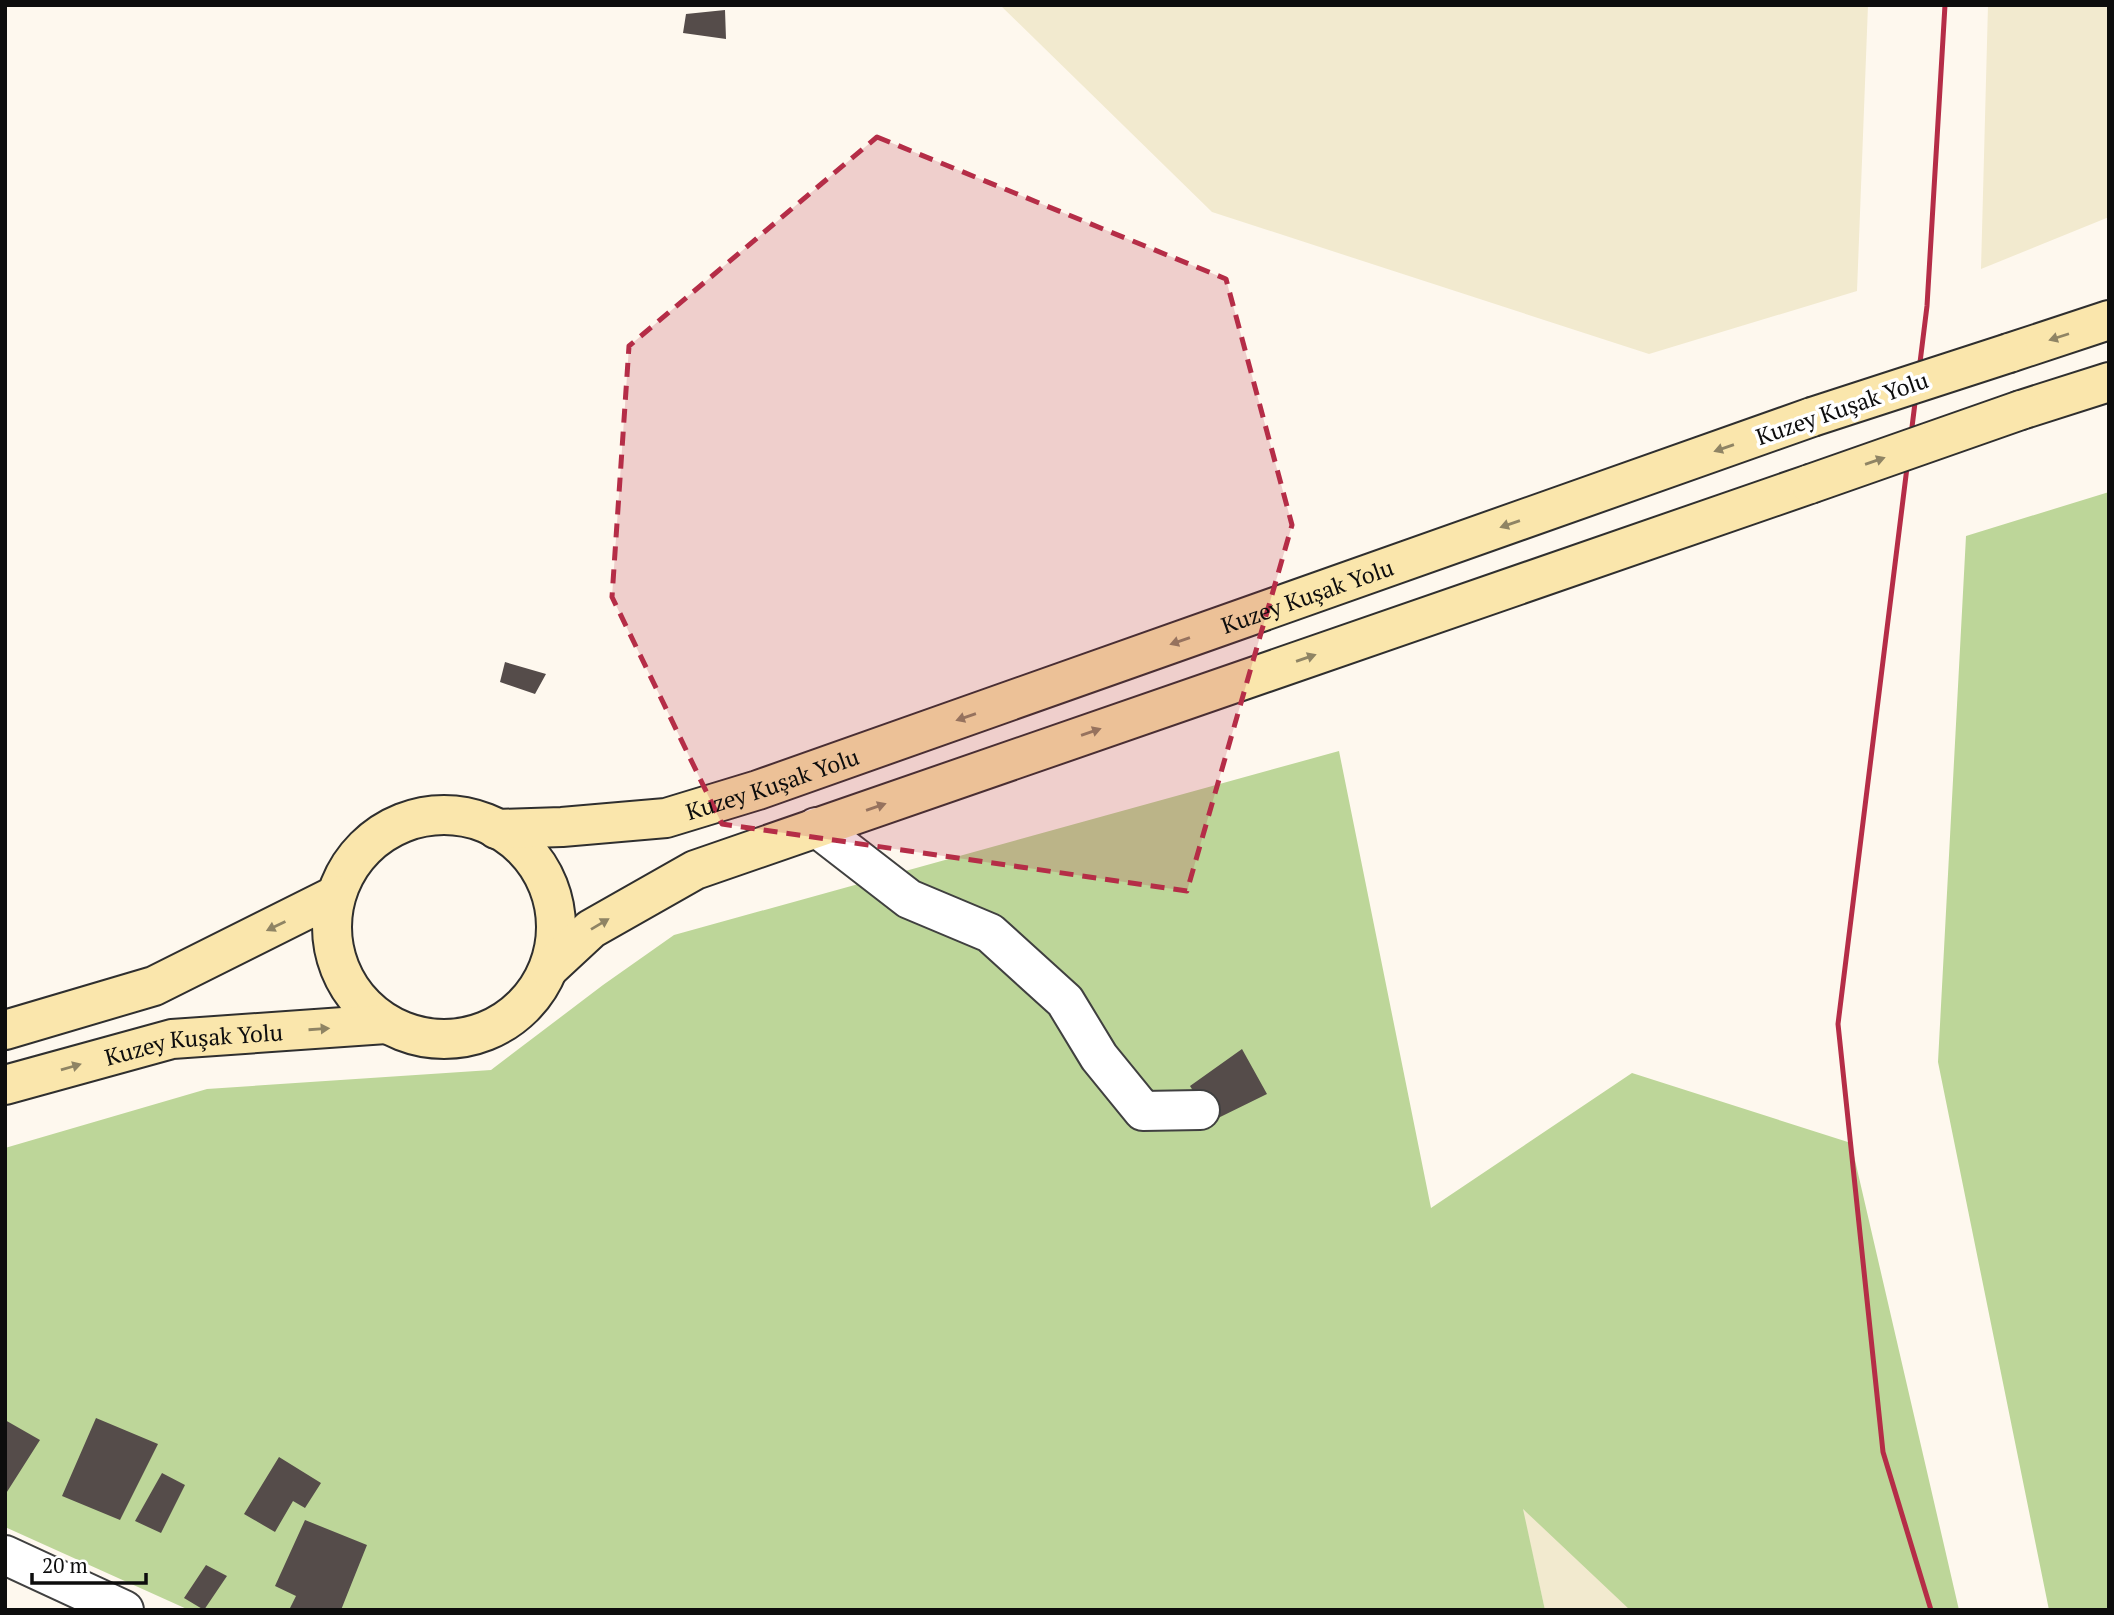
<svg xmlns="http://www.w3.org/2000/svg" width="2114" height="1615" font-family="'PT Serif',serif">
<rect width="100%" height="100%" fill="#fef8ee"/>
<!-- farmland -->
<path fill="#f2eacf" d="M1000,5H1868L1857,291L1649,354L1212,212Z
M1988,5H2109V217L1981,269Z
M1522,1508L1638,1610H1545Z"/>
<!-- forest -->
<path fill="#bdd699" d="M2109,492V1610H2049L1938,1062L1966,536Z
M1339,751L1431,1208L1632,1073L1851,1143L1959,1610H1630L1523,1509L1545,1610H189L5,1527V1148L207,1089L491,1070L603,985L674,935Z"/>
<!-- building -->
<path fill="#554c4a" d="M725,10L726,39L683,33L686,14Z
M505,662L546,674L535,694L500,682Z
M1242,1049L1267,1094L1212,1121L1190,1086Z
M96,1418L158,1444L120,1520L62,1496Z
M5,1420L40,1440L5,1495Z
M279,1457L321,1483L305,1508L293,1501L275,1532L244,1514Z
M162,1473L185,1485L161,1533L135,1521Z
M305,1520L367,1545L341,1610H289L296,1596L275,1586Z
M206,1565L227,1576L204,1610L184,1598Z"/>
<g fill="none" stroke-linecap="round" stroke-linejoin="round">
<!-- tertiary casing -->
<g stroke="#404040" stroke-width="42">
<path id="tertiary" d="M816,827L909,899L990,933L1065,1001L1099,1057L1143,1111L1200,1110
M5,1555L124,1610"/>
</g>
<!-- secondary casing -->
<g stroke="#2f2f2f" stroke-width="42">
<g id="secondary">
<path d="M2009,353L2109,320"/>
<path d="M2021,410L2109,382"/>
<circle cx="444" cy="927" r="112"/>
<path id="s1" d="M496,829L562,827L666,818L758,790L1812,417"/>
<path d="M549,968L591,929L695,870L1810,484"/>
<path d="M5,1030L154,986L336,895"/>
<path id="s2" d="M5,1085L172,1039L386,1024"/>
</g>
</g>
<!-- tertiary -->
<use href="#tertiary" stroke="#fff" stroke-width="38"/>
<!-- secondary -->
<use href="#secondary" stroke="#fae6ac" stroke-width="38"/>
<!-- rail -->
<path stroke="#b52d47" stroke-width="5" d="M1931,1610L1883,1452L1838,1024L1927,306L1945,5"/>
<!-- secondary-bridge casing -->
<g stroke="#2f2f2f" stroke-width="42" stroke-linecap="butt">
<path id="secondary-bridge" d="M1812,417L2009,353
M1810,484L2021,410"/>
</g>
<!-- secondary-bridge -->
<use href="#secondary-bridge" stroke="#fae6ac" stroke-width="38"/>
</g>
<!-- one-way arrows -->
<defs><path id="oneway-solid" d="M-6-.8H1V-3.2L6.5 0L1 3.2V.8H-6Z" transform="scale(1.75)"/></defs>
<g fill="#8f8464">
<use href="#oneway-solid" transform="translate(2059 337) rotate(162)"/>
<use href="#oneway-solid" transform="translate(1724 448) rotate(161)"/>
<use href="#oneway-solid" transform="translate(1875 461) rotate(-19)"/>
<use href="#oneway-solid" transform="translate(1510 524) rotate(161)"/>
<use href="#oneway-solid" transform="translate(1180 641) rotate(161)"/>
<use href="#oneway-solid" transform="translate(1306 658) rotate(-19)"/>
<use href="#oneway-solid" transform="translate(966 717) rotate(161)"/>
<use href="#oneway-solid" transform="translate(1091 732) rotate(-19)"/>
<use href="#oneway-solid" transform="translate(876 807) rotate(-19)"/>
<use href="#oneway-solid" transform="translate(600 924) rotate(-31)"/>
<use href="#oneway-solid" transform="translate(276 926) rotate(154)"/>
<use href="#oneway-solid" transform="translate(319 1029) rotate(-4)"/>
<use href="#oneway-solid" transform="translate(71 1067) rotate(-16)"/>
</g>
<!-- marked area -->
<path fill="#b52d47" fill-opacity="0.2" stroke="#b52d47" stroke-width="5" stroke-dasharray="14 9" stroke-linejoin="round" d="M877,137L1226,279L1292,525L1187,891L722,824L612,597L629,346Z"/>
<g text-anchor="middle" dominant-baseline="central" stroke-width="7" stroke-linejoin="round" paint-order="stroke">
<!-- street labels -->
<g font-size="23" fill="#0d0d0d" stroke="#fff">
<text transform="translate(1842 408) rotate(-19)">Kuzey Kuşak Yolu</text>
<text stroke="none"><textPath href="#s1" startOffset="849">Kuzey Kuşak Yolu</textPath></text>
<text stroke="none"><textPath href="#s1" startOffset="282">Kuzey Kuşak Yolu</textPath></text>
<text stroke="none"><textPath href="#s2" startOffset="194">Kuzey Kuşak Yolu</textPath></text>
</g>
</g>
<!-- border -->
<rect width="2114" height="1615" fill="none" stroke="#0d0d0d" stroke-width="14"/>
<!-- scale -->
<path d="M32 1573v10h114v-10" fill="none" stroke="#0d0d0d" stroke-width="3.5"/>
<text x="42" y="1573" font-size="21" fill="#0d0d0d" stroke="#ffffff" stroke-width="5" paint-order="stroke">20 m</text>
</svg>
